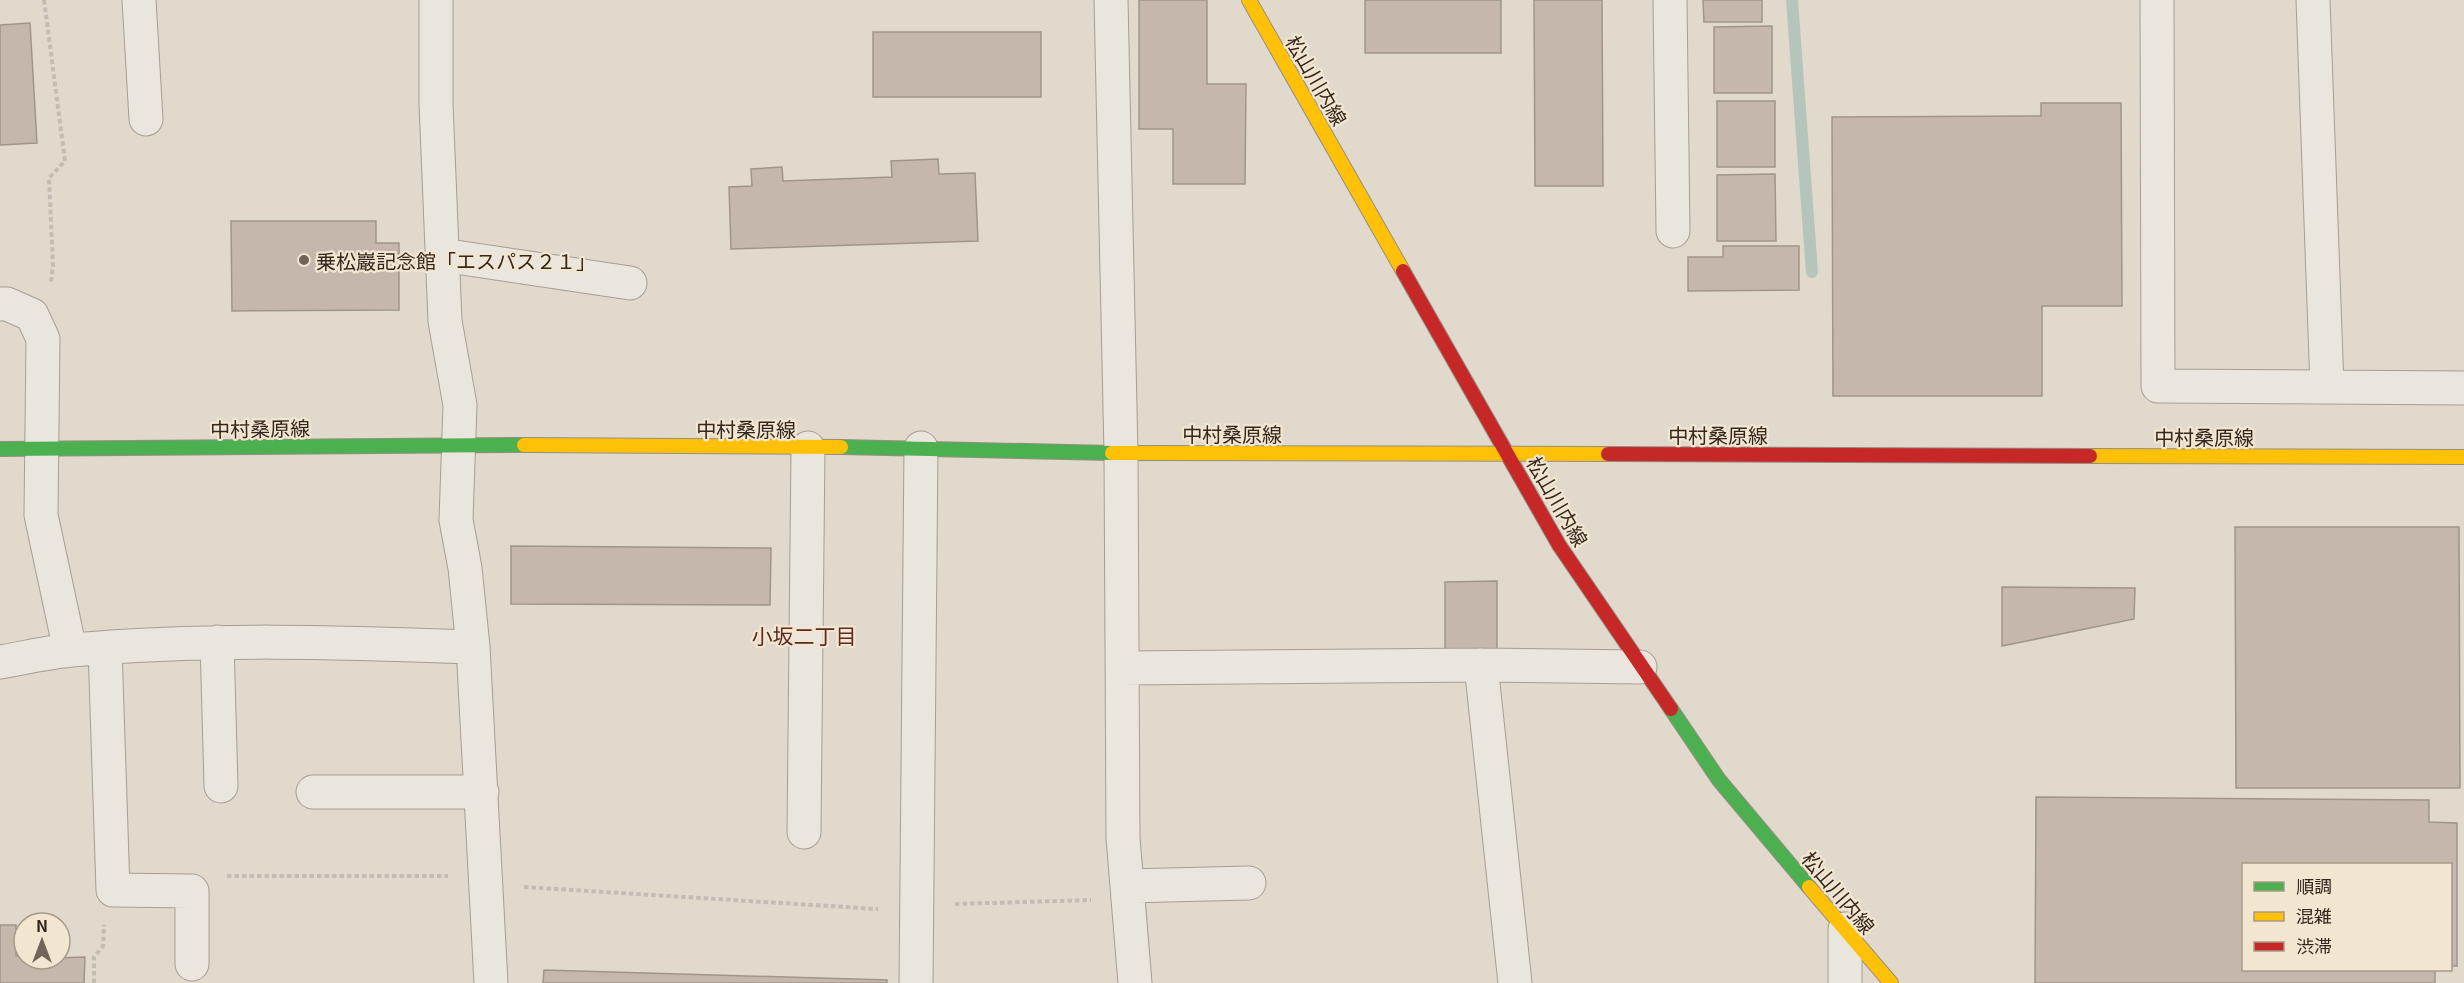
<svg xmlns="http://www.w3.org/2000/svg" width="2464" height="983" font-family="Georgia,'Noto Sans JP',serif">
<rect width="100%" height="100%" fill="#e1d9cb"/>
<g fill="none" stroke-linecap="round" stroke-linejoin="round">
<!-- stream -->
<path stroke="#b6c5bb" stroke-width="12" d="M1792,0L1812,272"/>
</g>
<!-- building -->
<path fill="#c5b7ac" stroke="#a1958b" stroke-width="1.5" d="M1139,0H1207V84H1246L1245,184H1173V129H1139Z
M1365,0H1501V53H1365Z
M1534,0H1602L1603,186H1535Z
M1703,0H1762V22H1704Z
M30,23L37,143L0,145V25Z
M1772,26V93H1714V27Z
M873,32H1041V97H873Z
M1717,101H1775V167H1717Z
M2041,103H2121L2122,306H2042V396H1833L1832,117L2041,116Z
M938,159L939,174L975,173L978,241L731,249L729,187L752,186L751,169L782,167L783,181L892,177L891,161Z
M1775,174L1776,241H1717V175Z
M231,221H376V243H399V310L232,311Z
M1723,246H1799V290L1688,291V257H1723Z
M2235,527H2459L2460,788H2236Z
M511,546L771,548L770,605L511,604Z
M1497,581V649L1445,650V582Z
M2002,587L2135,588L2134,619L2002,646Z
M2036,797L2429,800V822L2457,823V966H2450V864H2244V970H2435V983H2035Z
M0,925H16V956H24V959L85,957L84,983H0Z
M544,970L887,980V983H543Z"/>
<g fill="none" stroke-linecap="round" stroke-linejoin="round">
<!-- street casing -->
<g stroke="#a69e95" stroke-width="35">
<path id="street" d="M139,0L146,119
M436,0V104L445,321L460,405L456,520L465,568L473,647L491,983
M1111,0L1121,453L1123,838L1135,983
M1670,0L1673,231
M2157,0L2158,386L2464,388
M2313,0L2327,387
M442,255L630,283
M0,304H7L32,315L43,339L41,515L70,650
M217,642L221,786
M105,648L113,890L192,891V964
M0,662C24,658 48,652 72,650C206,638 339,642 473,647
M1481,665L1515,983
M1122,668L1481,665L1640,667
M313,792H482
M804,832L808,448
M1127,886L1249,883
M1845,929V983
M916,983L921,448"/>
</g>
<!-- fast casing -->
<g stroke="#968e84" stroke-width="16">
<path id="fast" d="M841,447L1112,453
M0,449L524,445
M1671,709L1719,780L1809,887"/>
</g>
<!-- slow casing -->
<g stroke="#968e84" stroke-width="16">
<path id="slow" d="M1249,0L1403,271
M524,445L841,447
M1112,453L1608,454
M2090,456L2464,457
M1809,887L1891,983"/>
</g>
<!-- jam casing -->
<g stroke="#968e84" stroke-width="16">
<path id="jam" d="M1403,271L1559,545L1671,709
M1608,454L2090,456"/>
</g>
<!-- path -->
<path stroke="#c2bcb4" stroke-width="4" stroke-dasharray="4.5 3" stroke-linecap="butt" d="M44,0L65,161L49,178L53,266L51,283
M227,876H448
M524,887L878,909
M955,904L1091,900
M94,983V957L103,946L104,925"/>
<!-- street -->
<use href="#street" stroke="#eae5dd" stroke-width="33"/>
<!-- fast -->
<use href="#fast" stroke="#4caf50" stroke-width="14"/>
<!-- slow -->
<use href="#slow" stroke="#ffc107" stroke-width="14"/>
<!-- jam -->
<use href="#jam" stroke="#c62828" stroke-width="14"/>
</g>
<!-- markers -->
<circle fill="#71655b" stroke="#f2e6d1" stroke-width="2" cx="304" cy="260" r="6"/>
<g text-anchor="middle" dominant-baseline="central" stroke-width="4.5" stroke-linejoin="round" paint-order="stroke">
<!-- street labels -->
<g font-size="20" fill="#34271e" stroke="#f2e6d1">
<text transform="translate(1317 80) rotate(60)">松山川内線</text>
<text transform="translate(260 428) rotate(-1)">中村桑原線</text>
<text x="746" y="428">中村桑原線</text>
<text x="1232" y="433">中村桑原線</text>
<text x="1718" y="434">中村桑原線</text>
<text x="2204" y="436">中村桑原線</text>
<text transform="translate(1558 501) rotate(60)">松山川内線</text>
<text transform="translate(1839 892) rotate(50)">松山川内線</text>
</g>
<!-- poi labels -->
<g font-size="20" fill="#34271e" stroke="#f2e6d1" text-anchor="start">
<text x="316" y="260">乗松巖記念館「エスパス２１」</text>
</g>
<!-- neighbourhood labels -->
<g font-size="21" fill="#5d2921" stroke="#f2e6d1">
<text x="804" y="635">小坂二丁目</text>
</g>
</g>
<!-- legend -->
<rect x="2242" y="863" width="210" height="108" fill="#f2e6d1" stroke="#a69a89" stroke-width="1.5"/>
<rect x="2254" y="882" width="30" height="9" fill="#4caf50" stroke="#a69a89" stroke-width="1.5"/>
<text x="2296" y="893" font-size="18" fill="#34271e">順調</text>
<rect x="2254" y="912" width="30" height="9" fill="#ffc107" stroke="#a69a89" stroke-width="1.5"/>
<text x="2296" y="923" font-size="18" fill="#34271e">混雑</text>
<rect x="2254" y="942" width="30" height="9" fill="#c62828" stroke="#a69a89" stroke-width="1.5"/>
<text x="2296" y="953" font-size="18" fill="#34271e">渋滞</text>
<!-- north arrow -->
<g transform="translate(42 941)"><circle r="28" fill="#f2e6d1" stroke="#a69a89" stroke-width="1.5"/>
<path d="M0-4.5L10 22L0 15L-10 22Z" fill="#71655b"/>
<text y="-9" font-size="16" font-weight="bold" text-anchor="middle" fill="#34271e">N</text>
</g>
</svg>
